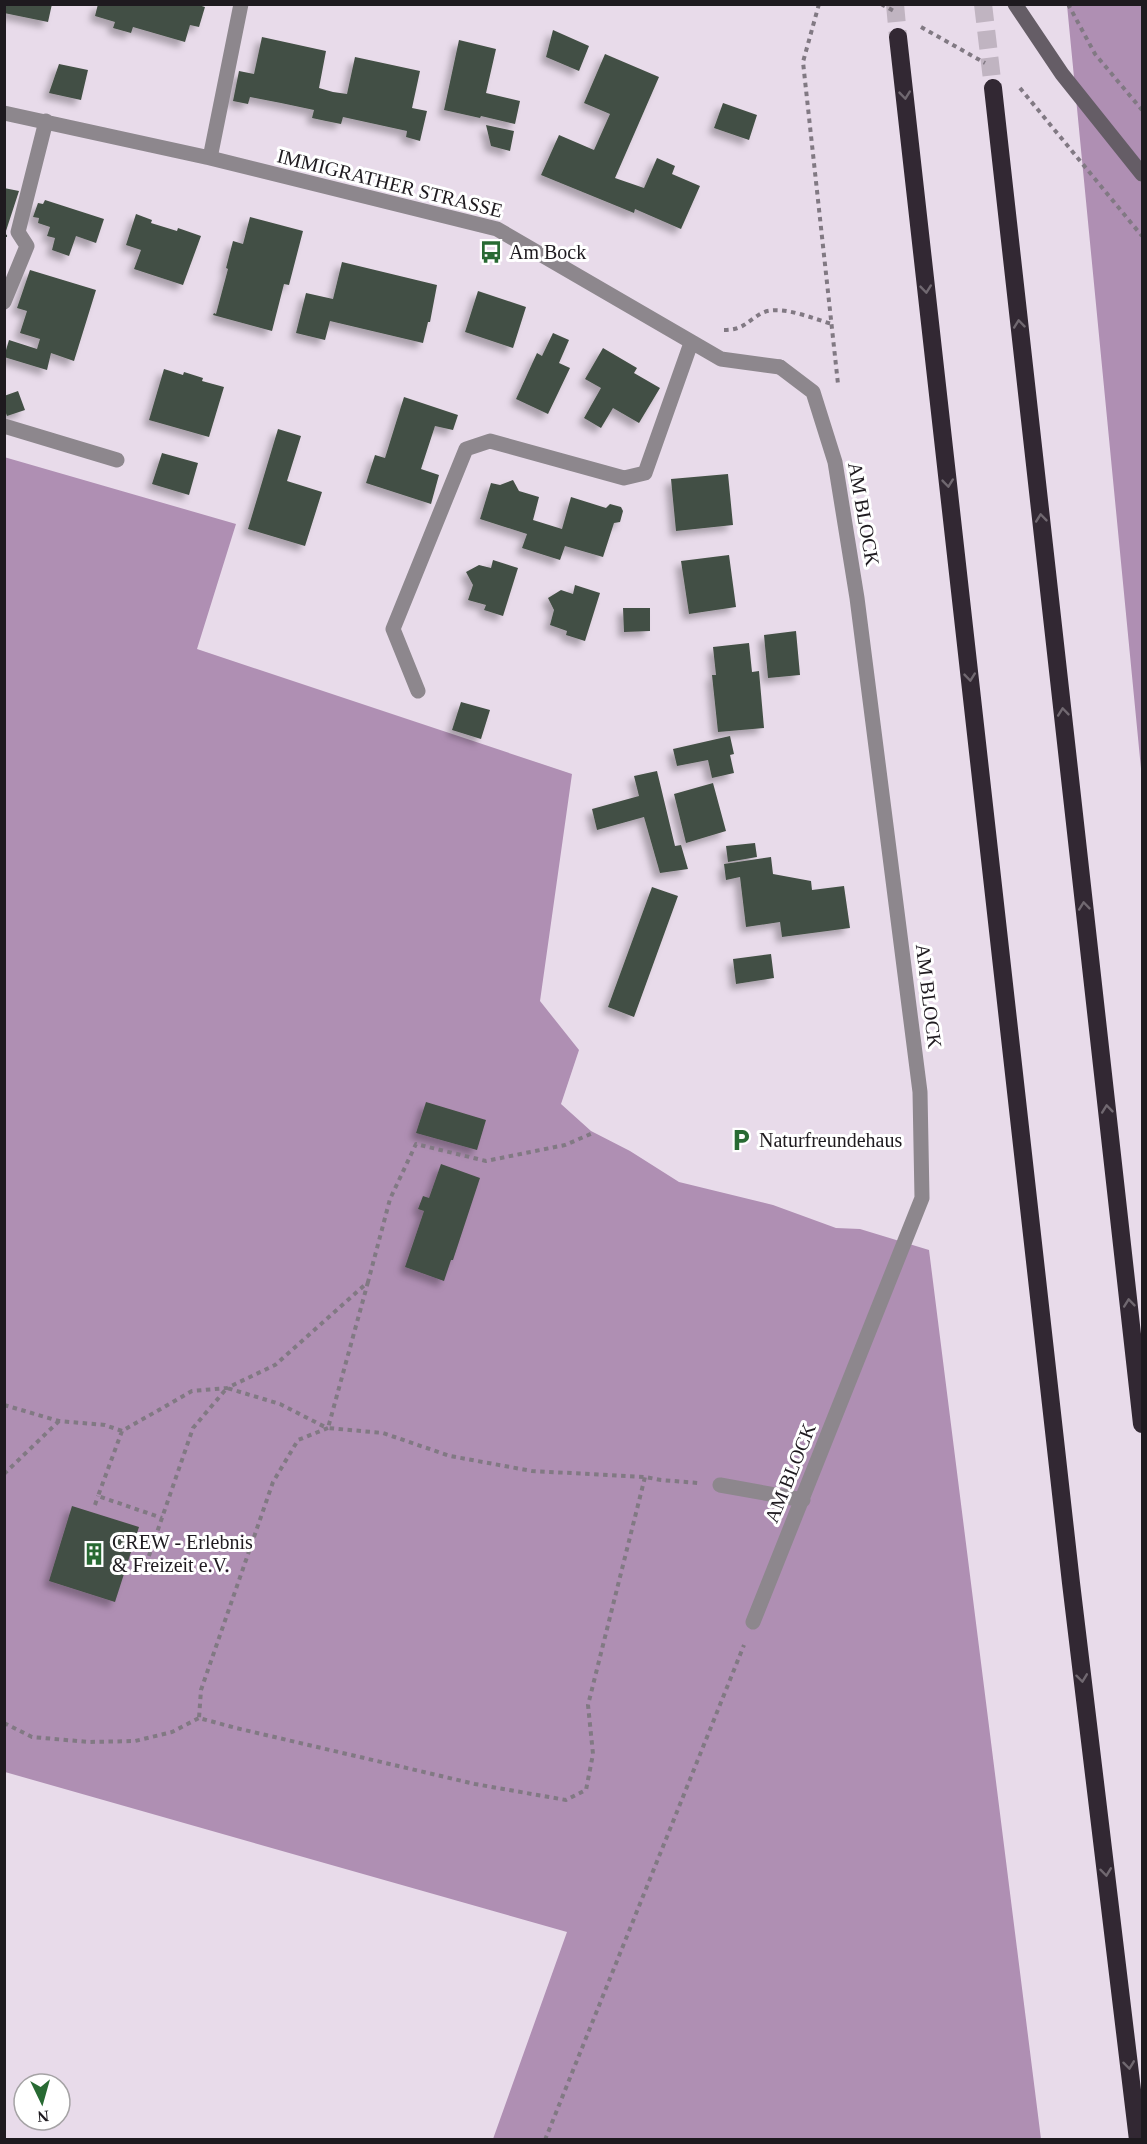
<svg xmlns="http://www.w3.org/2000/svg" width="1147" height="2144" font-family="'Times New Roman',serif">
<defs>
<filter id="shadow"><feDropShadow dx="-5.5" dy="5.5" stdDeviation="3" flood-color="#0004"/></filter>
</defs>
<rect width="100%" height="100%" fill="#e8dbea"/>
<!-- forest -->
<path fill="#af8fb3" d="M1067,5H1142V779Z
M4,457L236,524L197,649L572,774L540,1001L579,1050L561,1104L591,1131L630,1151L679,1182L773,1205L836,1228L860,1229L929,1250L1041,2139H493L567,1932L5,1772Z"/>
<!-- building -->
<path fill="#434f44" filter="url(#shadow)" d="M4,4H52L48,22L4,13Z
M98,4H195L205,7L199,27L190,25L185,42L133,27L131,33L113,28L115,22L95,16Z
M553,30L589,46L579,71L546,57Z
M262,37L326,51L319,88L333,92L347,94L355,57L420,71L412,108L427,111L420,141L406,137L407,131L343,117L341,124L326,121L312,118L314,110L281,103L250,97L248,104L233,101L239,71L254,74Z
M459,40L496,49L486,93L520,101L515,124L481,116L480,118L444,110Z
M605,54L659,77L615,178L644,188L657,158L675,166L672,174L700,186L681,229L635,209L634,213L541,175L559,135L594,150L610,114L584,103Z
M59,64L88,70L81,100L49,93Z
M723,103L757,115L749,140L714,128Z
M486,125L514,131L510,151L491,146Z
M4,188L19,191L5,234L7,235V237H4Z
M45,200L104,219L96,243L76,236L69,256L52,250L55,238L47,236L50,227L38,223L39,218L33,217L38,203L43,204Z
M136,214L152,220L151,223L177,231L178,228L201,236L183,285L134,269L141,250L126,245Z
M250,217L303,231L289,285L284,284L272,331L213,315L214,313L216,314L228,269L226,268L233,241L243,244Z
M342,262L437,285L430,322H428L423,343L330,321L325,340L296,333L306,293L333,299Z
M30,270L96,290L74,361L51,353L47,370L4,357L9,340L37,349L40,339L20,333L27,311L17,308Z
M478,291L526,307L513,348L465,332Z
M553,333L569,340L559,363L570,368L548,414L516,399L537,353L542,356Z
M603,348L637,368L634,373L660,388L639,423L613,408L601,428L584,418L601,388L585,379Z
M164,369L183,375L184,372L203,378L202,381L224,387L209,437L149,420Z
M18,391L25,410L7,416L4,408V396Z
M404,397L458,415L453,430L435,426L421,469L439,475L431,504L366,483L375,455L385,458Z
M278,429L301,436L287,481L322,492L305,546L248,529Z
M162,453L198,463L189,495L152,484Z
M728,474L733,525L676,531L671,479Z
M513,480L519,491L539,497L533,520L562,529L571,497L606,508L610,504L621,507L623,511L620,522L614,523L603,557L565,546L560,560L522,548L527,534L480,519L491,483L500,485Z
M729,555L736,607L689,614L681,561Z
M493,560L518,568L503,616L484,610L486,605L468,600L473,585L466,572L479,565L491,568Z
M575,585L600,593L585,641L566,635L567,631L550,625L554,610L548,598L561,590L573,594Z
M623,608H650V631L624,632Z
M796,631L800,675L768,678L764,635Z
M749,643L752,672L759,671L764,728L718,732L712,675H716L713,647Z
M461,702L490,710L481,739L452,730Z
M730,736L734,754L730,755L734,773L712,778L708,760L677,766L673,749Z
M657,771L675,846L681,845L688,869L660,873L644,817L597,830L592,809L639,796L634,776Z
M713,783L726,831L686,843L674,794Z
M755,843L757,857L728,862L726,846Z
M771,857L773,874L811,881L812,890L844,886L850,928L782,937L780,922L746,927L740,877L726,880L724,864Z
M652,887L678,896L634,1017L608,1007Z
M771,954L774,978L736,984L733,959Z
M426,1102L486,1120L477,1150L416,1133Z
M441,1164L480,1178L453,1260H451L444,1281L405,1267L424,1211L418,1209L423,1196L429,1198Z
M72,1506L139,1527L115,1602L49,1581Z"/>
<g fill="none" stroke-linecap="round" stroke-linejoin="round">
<!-- highway-tunnel -->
<path stroke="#c0b4c1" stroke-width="18" stroke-dasharray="18 9" stroke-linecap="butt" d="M895,4L898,37
M983,4L993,88"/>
<!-- path -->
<path stroke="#817983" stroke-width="4" stroke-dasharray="4.5 4.5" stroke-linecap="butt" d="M819,4L803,62L838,384
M881,4L894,11
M1068,4L1095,54L1142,110
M921,27L985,63
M1020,88L1142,236
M724,330C744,330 747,321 762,313C780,304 814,319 832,324
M368,1282L328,1428L383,1433L450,1456L532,1471L645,1477L661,1480L698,1483
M4,1405L59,1421L105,1425L122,1431L192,1391L227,1388L275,1365L368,1282L390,1199L416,1144L486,1161L565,1145L593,1133
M328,1428L298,1440L273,1482L201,1690L199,1718L236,1728L475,1784L566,1800L586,1790L593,1754L588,1705L645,1477
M122,1431L98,1496L162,1518
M4,1474L59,1421
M95,1505L98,1496
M143,1573L193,1428L227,1388L280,1404L327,1428
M4,1723L32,1737L89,1742L135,1741L172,1732L199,1718
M545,2140L744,1645"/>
<!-- lane -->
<path stroke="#8d878d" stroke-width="15" d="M720,1485L803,1500
M753,1622L922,1198L920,1092L857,598L835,462L813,392L780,367"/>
<!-- street -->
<path stroke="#8d878d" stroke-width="15" d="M4,113L210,158L497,229L721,359L780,367
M210,158L241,4
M4,302L27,246L18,232L46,121
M4,426L117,460
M418,691L393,629L466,449L490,441L624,478L645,473L691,343"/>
<!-- secondary -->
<path stroke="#655d66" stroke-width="15" d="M1015,4L1062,74L1142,174"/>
<!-- highway -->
<path stroke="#322833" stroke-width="18" d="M898,37L1071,1583L1138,2140
M993,88L1142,1424"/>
</g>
<!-- one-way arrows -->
<defs><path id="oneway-chevron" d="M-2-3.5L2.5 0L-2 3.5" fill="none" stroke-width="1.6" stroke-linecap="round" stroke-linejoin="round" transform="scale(1.5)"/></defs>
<g stroke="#706870">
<use href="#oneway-chevron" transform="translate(905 95) rotate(84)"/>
<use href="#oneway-chevron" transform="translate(926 289) rotate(84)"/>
<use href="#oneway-chevron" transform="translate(1019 324) rotate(-96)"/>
<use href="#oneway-chevron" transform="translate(948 483) rotate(84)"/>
<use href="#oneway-chevron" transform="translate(1041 518) rotate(-96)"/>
<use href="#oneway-chevron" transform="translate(970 677) rotate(84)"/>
<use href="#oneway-chevron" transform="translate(1063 712) rotate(-96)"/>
<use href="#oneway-chevron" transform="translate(1084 906) rotate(-96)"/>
<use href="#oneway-chevron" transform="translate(1107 1109) rotate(-96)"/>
<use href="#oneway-chevron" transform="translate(1129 1303) rotate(-96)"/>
<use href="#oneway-chevron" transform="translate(1082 1678) rotate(83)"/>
<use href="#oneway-chevron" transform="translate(1106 1872) rotate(83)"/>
<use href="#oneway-chevron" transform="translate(1129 2065) rotate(83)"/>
</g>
<!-- icons -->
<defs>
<g id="bus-bare" transform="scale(1.8)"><path d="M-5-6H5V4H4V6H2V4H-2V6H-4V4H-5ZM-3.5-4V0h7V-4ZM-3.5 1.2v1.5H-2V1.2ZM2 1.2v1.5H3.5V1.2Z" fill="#286a33" stroke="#fff" stroke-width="2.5" paint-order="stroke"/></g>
<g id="parking-bare" transform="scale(1.8)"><path d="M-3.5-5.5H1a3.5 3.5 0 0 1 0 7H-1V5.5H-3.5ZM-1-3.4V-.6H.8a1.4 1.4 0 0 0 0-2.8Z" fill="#286a33" stroke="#fff" stroke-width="2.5" paint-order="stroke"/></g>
<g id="building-bare" transform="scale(1.8)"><path d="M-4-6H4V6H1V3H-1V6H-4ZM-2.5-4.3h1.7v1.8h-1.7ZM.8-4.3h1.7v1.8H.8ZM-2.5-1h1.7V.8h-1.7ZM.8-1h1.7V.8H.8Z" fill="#286a33" stroke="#fff" stroke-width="2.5" paint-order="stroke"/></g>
</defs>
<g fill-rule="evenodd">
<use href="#bus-bare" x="491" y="252"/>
<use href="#parking-bare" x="741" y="1140"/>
<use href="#building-bare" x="94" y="1554"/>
</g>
<g text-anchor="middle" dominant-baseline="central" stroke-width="6" stroke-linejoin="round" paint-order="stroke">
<!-- street labels -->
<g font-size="20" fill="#1e1a1f" stroke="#fff">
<text transform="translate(390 183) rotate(14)">IMMIGRATHER STRASSE</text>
<text transform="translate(864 514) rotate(80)">AM BLOCK</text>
<text transform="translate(929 996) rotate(83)">AM BLOCK</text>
<text transform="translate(790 1473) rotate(-68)">AM BLOCK</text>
</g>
<!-- poi labels -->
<g font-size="20" fill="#1e1a1f" stroke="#fff" text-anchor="start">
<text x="509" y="252">Am Bock</text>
<text x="759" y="1140">Naturfreundehaus</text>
<text x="112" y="1542">CREW - Erlebnis<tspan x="112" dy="23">&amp; Freizeit e.V.</tspan></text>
</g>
</g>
<!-- border -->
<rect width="1147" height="2144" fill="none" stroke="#1e1a1f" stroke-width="12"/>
<!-- north arrow -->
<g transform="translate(42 2102) rotate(175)"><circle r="28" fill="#ffffff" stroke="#a5a3a5" stroke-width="1.5"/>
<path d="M0-4.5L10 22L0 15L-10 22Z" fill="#286a33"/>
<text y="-9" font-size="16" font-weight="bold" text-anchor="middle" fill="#1e1a1f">N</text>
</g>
</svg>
